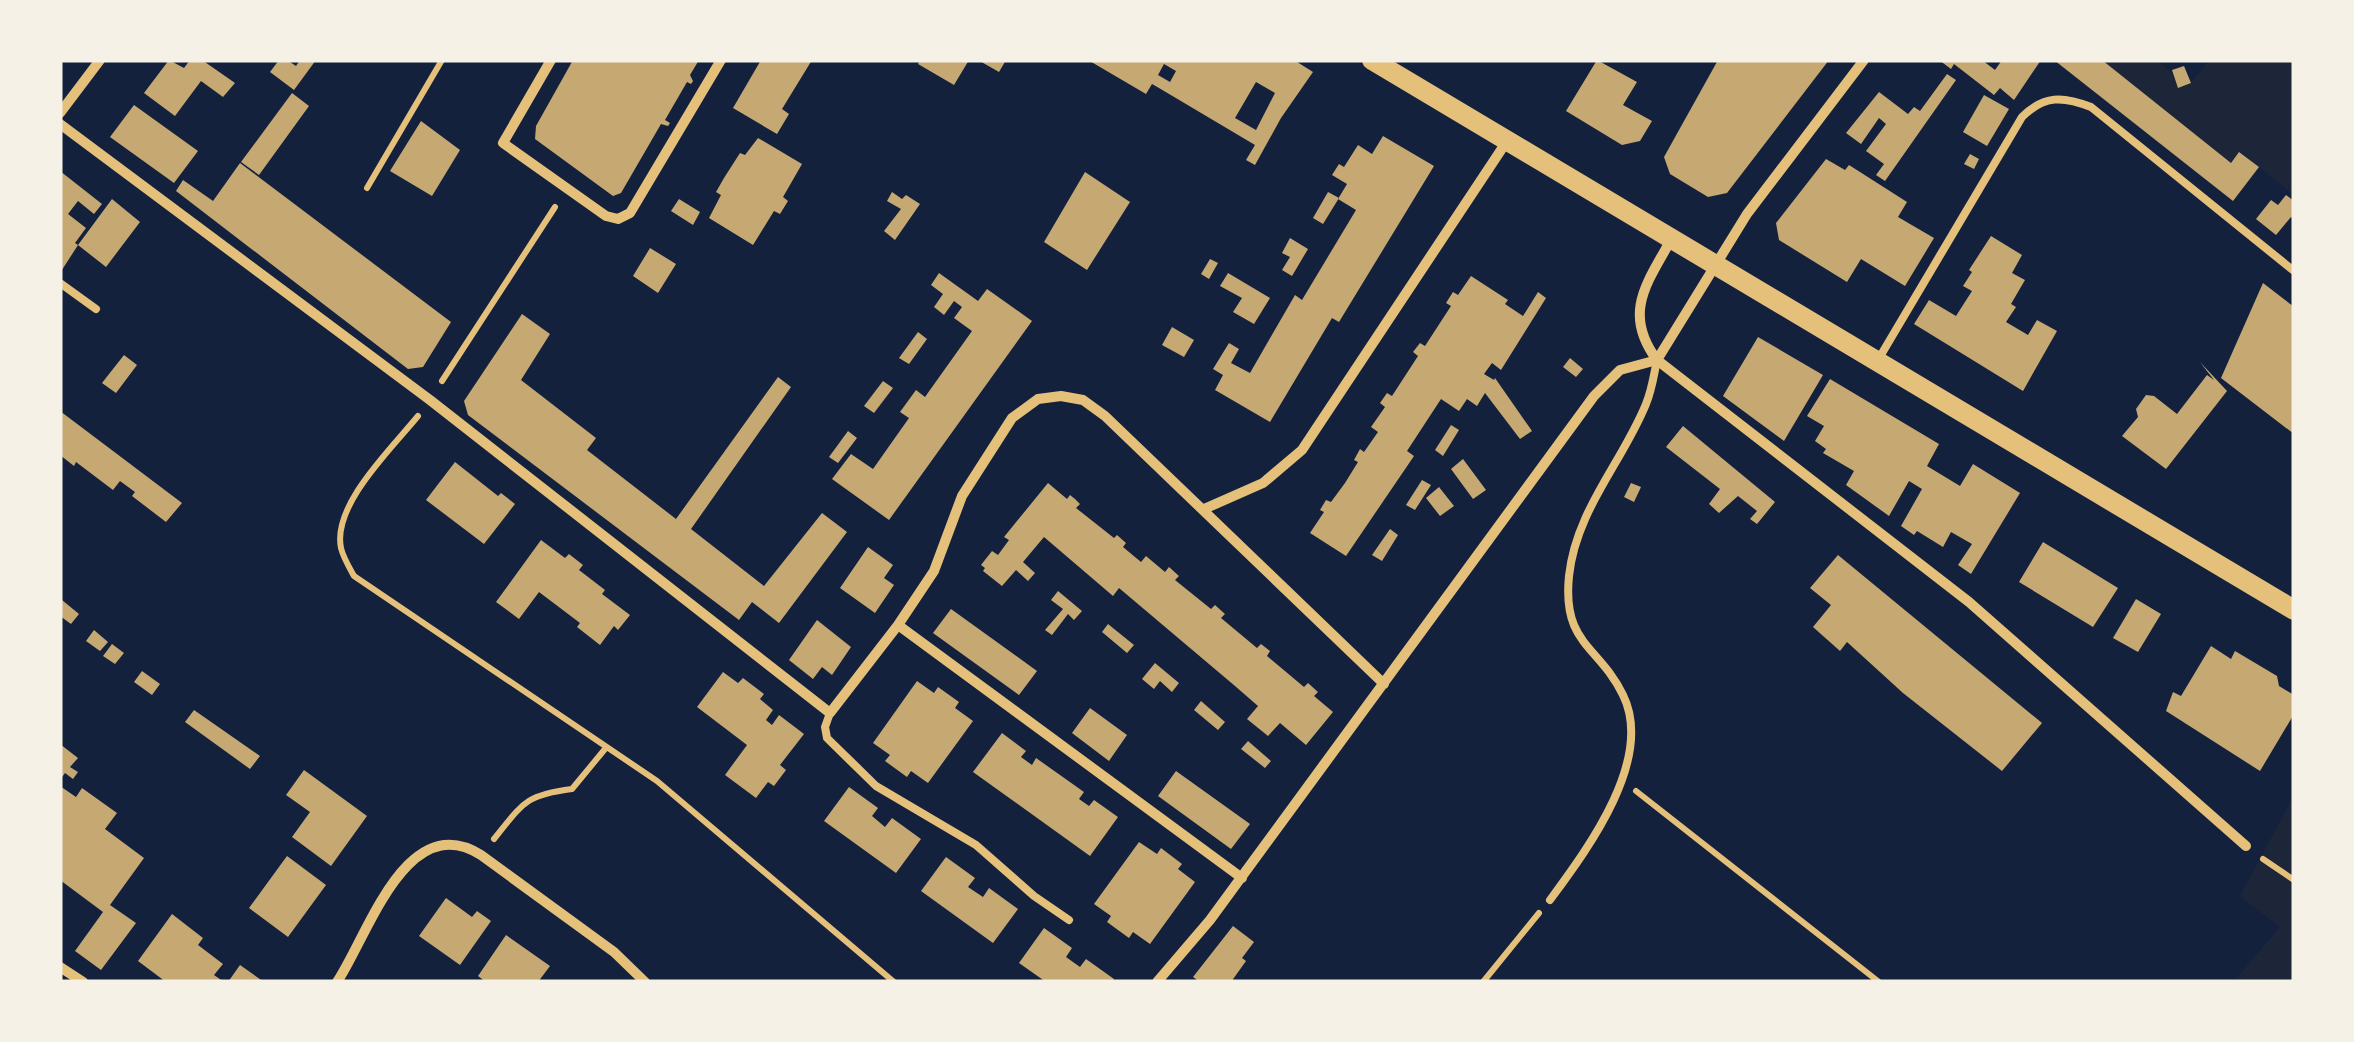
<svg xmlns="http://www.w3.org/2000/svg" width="2354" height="1042" font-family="'Golos Text',sans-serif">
<rect width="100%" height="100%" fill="#14213d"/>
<!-- green -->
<path fill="#1d2539" d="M2102,60C2137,60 2164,50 2179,88L2191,83L2209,60H2294V195L2240,152L2231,163Z
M2294,795V982H2233L2280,927L2240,896Z"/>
<!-- building -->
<path fill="#c6a872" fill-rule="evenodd" d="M169,60L184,68L190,60H202L235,83L223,97L201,81L175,116L144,93Z
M279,60H287L296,66L300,60H316L294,90L270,72Z
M573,60H699L690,75L693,81L691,84L687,82L665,120L670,123L668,126L661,124L621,193L613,196L535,139L536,126Z
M761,60H812L782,109L789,114L777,134L733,108Z
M920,60H969L954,85L918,64Z
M978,60H1006L999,72Z
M1088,60H1294L1313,72L1281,118L1255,165L1246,160L1255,145L1159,88L1152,84L1146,94ZM1164,64L1176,71L1170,82L1158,75ZM1256,82L1275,93L1256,130L1235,118Z
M1597,60L1637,82L1623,105L1652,121L1640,141L1622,145L1566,111Z
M1718,60H1829L1727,193L1708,197L1670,174L1664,157Z
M1939,60H1982L1995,70L2002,60H2041L2014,100L2000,88L1994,95L1954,64L1951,69Z
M2054,60H2102L2231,163L2239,152L2259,167L2233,201Z
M2184,66L2191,83L2178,88L2172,70Z
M1947,74L1956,80L1885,181L1876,175L1884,164L1866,151L1886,124L1879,118L1861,144L1846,133L1879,92L1908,114L1914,107L1920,111Z
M292,93L309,106L259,175L241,162Z
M1984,95L2009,109L1987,146L1963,132Z
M134,105L198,151L174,183L110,137Z
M421,121L460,150L432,196L390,171Z
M1383,136L1434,166L1339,322L1332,318L1270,422L1215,390L1223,375L1213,369L1229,343L1239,349L1231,363L1250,373L1295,295L1302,300L1356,210L1338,199L1347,184L1332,175L1339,164L1344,167L1358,145L1372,154Z
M758,138L802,164L783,197L788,201L780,214L774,211L753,245L709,218L721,195L716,192L724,178L740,153L745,155Z
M1970,154L1979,159L1974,169L1964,164Z
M1826,159L1845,170L1849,165L1907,202L1898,217L1934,238L1905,286L1861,259L1847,282L1779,240L1776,223Z
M240,163L451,322L423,367L408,369L176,191L183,180L213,201Z
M60,171L102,204L94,214L78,201L68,214L86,228L75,243L78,245L112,199L140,222L106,267L78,245L60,273Z
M1085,172L1130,202L1087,270L1044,242Z
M892,192L902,199L906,195L920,204L895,240L884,231L901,209L887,201Z
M1328,192L1339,198L1323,224L1313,218Z
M2286,195L2294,201V219L2291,217L2276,235L2256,219L2271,200L2278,205Z
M679,199L700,212L693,225L671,211Z
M1991,236L2022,255L2012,273L2025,280L2011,304L2016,307L2006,322L2028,335L2037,320L2057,331L2023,391L1914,324L1929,300L1956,316L1972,291L1963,286L1972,272L1969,270Z
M1290,238L1308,249L1292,276L1282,270L1290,257L1282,253Z
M650,248L676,264L658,293L633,276Z
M1210,259L1218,263L1209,279L1201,274Z
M939,273L978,301L987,289L1032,321L889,520L832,479L851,454L873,469L909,418L900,412L916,390L925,397L972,331L954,318L962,307L954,301L944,315L934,307L943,294L931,285Z
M1228,273L1270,298L1254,324L1233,312L1242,298L1220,286Z
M1471,276L1508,300L1505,304L1523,316L1538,292L1546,298L1501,370L1492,363L1484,374L1494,380L1495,378L1532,431L1520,439L1485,393L1477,406L1467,399L1459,411L1441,399L1407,451L1414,456L1346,556L1310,533L1324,512L1320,510L1326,500L1331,502L1345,483L1358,462L1354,460L1360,449L1364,452L1378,432L1371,427L1385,407L1380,403L1387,393L1392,396L1418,356L1413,352L1420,343L1425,346L1451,306L1446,303L1453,292L1458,295Z
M2263,283L2294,307V434L2221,378Z
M522,314L550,334L521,380L596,438L587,450L676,519L778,377L791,387L691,529L764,586L822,513L847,532L779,623L752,602L739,620L468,415L464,401Z
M1172,327L1194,340L1184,357L1162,345Z
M918,332L927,339L909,364L899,358Z
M1758,337L1823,375L1784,441L1723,396Z
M124,355L137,365L116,393L102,383Z
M1570,358L1583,369L1576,377L1563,367Z
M2200,362L2227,391L2166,469L2122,436L2138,417L2136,409L2146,395L2154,396L2177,414L2207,375L2214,380Z
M1830,379L1939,444L1927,466L1960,486L1973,464L2020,493L1971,574L1958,565L1972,544L1951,532L1943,547L1917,531L1914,535L1901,526L1922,489L1909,481L1889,516L1846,485L1854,471L1823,453L1826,449L1815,441L1824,426L1807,416Z
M883,381L893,388L874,413L864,406Z
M60,411L182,503L166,522L132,496L135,492L120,481L113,490L76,462L74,466L60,455Z
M1451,425L1459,430L1443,456L1435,450Z
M1683,426L1775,502L1757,524L1750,519L1757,511L1738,496L1719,513L1709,504L1720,489L1666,447Z
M848,431L857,438L838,463L829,457Z
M1463,459L1486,490L1473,499L1451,469Z
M455,462L498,496L501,493L515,504L484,544L426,500Z
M1422,480L1431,485L1415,510L1406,505Z
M1048,483L1067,499L1070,495L1075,499L1080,504L1076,508L1114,538L1117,535L1126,543L1123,547L1141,562L1146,556L1165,572L1169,567L1179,576L1175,580L1211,609L1215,605L1225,614L1221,618L1257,648L1261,644L1270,651L1267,656L1304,687L1308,683L1318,692L1314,696L1333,712L1306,745L1280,723L1268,736L1247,719L1258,706L1235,686L1119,588L1113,596L1044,537L1023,562L1035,573L1028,581L1016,570L1002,586L983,571L985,568L981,565L992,551L998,555L1009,540L1004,537Z
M1631,483L1641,487L1634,502L1624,497Z
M1439,487L1454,506L1440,516L1426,498Z
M1390,529L1398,535L1382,561L1372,555Z
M541,540L565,558L569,554L583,565L579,570L605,590L602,594L630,615L618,630L614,626L600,645L577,627L580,623L539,592L519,619L496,602Z
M2043,542L2118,588L2093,627L2019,582Z
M868,547L893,565L884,578L894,585L875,613L840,588Z
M1838,555L2042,723L2002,771L1903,693L1847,642L1840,651L1813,627L1831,605L1810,588Z
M1058,591L1082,611L1074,620L1068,614L1052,635L1045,630L1063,609L1051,600Z
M2136,599L2161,614L2138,652L2113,638Z
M62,600L79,614L71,624L60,616Z
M951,609L1037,671L1019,695L933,633Z
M817,620L851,647L832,675L822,667L813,679L789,660Z
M1108,624L1134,645L1127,653L1102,632Z
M94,630L108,642L100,651L86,641Z
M112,644L124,653L115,664L103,656Z
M2211,646L2231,659L2235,651L2277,676L2279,686L2294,695V714L2260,771L2166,711L2173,692L2181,696Z
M1155,663L1179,683L1172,692L1160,681L1154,689L1142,679Z
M142,671L160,684L152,695L134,682Z
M723,672L738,683L743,678L764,694L760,699L773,710L766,720L772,725L779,715L804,734L780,765L786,770L774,786L768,782L756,798L725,775L747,745L697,707Z
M917,681L934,693L938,687L959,702L955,708L973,721L928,783L911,771L907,777L885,761L890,755L873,743Z
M1201,701L1225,722L1218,730L1194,710Z
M1090,708L1127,735L1109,761L1072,733Z
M194,710L260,756L250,769L185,722Z
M1002,733L1026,751L1021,757L1032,765L1036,758L1084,792L1079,799L1089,806L1094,800L1118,817L1090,856L973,772Z
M1248,741L1271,761L1265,768L1241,749Z
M60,744L78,758L70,767L78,772L73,779L65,773L60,780Z
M304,770L367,816L331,866L292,837L310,812L286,795Z
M1176,771L1250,824L1231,849L1158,796Z
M60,786L76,797L82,788L117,813L105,829L144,858L110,905L136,923L101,970L75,951L103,912L60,880Z
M849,787L878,808L872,816L885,827L892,818L921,839L896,873L824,821Z
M1139,842L1157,854L1161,848L1182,864L1178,869L1195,882L1150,944L1133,932L1129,938L1107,922L1111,916L1094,904Z
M287,856L326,885L288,937L249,908Z
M946,857L975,878L968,887L983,897L989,888L1018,909L993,943L921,891Z
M446,898L472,917L477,911L491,921L460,965L419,936Z
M172,914L203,938L198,945L223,964L214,975L224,982H166L138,961Z
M1233,926L1254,942L1242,958L1246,961L1231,982H1200L1193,977Z
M1044,928L1072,948L1066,957L1080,967L1086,959L1114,979L1112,982H1046L1019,963Z
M506,935L550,966L538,982H486L478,976Z
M240,965L264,982H228Z"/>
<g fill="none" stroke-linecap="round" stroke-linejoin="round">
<!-- path -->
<path stroke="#e5c07b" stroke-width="6" d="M367,188L442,60
M442,381L555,207
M418,416C392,448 332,505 341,548C343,557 349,567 354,576L657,781L894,982
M1636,791L1879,982
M494,839C523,803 525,795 572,789L605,749
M2263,859L2294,880
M1483,982L1539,913"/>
<!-- service -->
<path stroke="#e5c07b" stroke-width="8" d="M60,283L96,309
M1878,360L2022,117C2044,95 2063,96 2091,107L2294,271
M830,713L825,727L827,738L876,786L976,845L1034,896L1069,920
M1550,900C1586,851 1655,760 1623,695C1599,645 1562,645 1569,576C1576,510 1622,463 1646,404C1652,390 1654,374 1657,360"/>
<!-- minor -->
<path stroke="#e5c07b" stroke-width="10" d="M551,60L503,143L606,216L618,219L630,213L721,60
M60,113L100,60
M60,124L430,400L830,713L898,625L1242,878
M1672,238C1647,283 1622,313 1657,360L1969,602L2246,846
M1657,360L1747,214L1864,60
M1204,509L1263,483L1302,450L1507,141
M898,625L934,571L962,496L1012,418L1038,399L1061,396L1083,400L1105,416L1384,684
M60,967L83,982
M337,982C368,936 406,808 481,855L614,952L645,982
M1157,982L1210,920L1594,396L1620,370L1657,360"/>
<!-- secondary -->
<path stroke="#e5c07b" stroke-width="20" d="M1372,60L2294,610"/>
</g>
<!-- border -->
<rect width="2354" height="1042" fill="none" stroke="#f6f1e7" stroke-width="125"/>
</svg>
